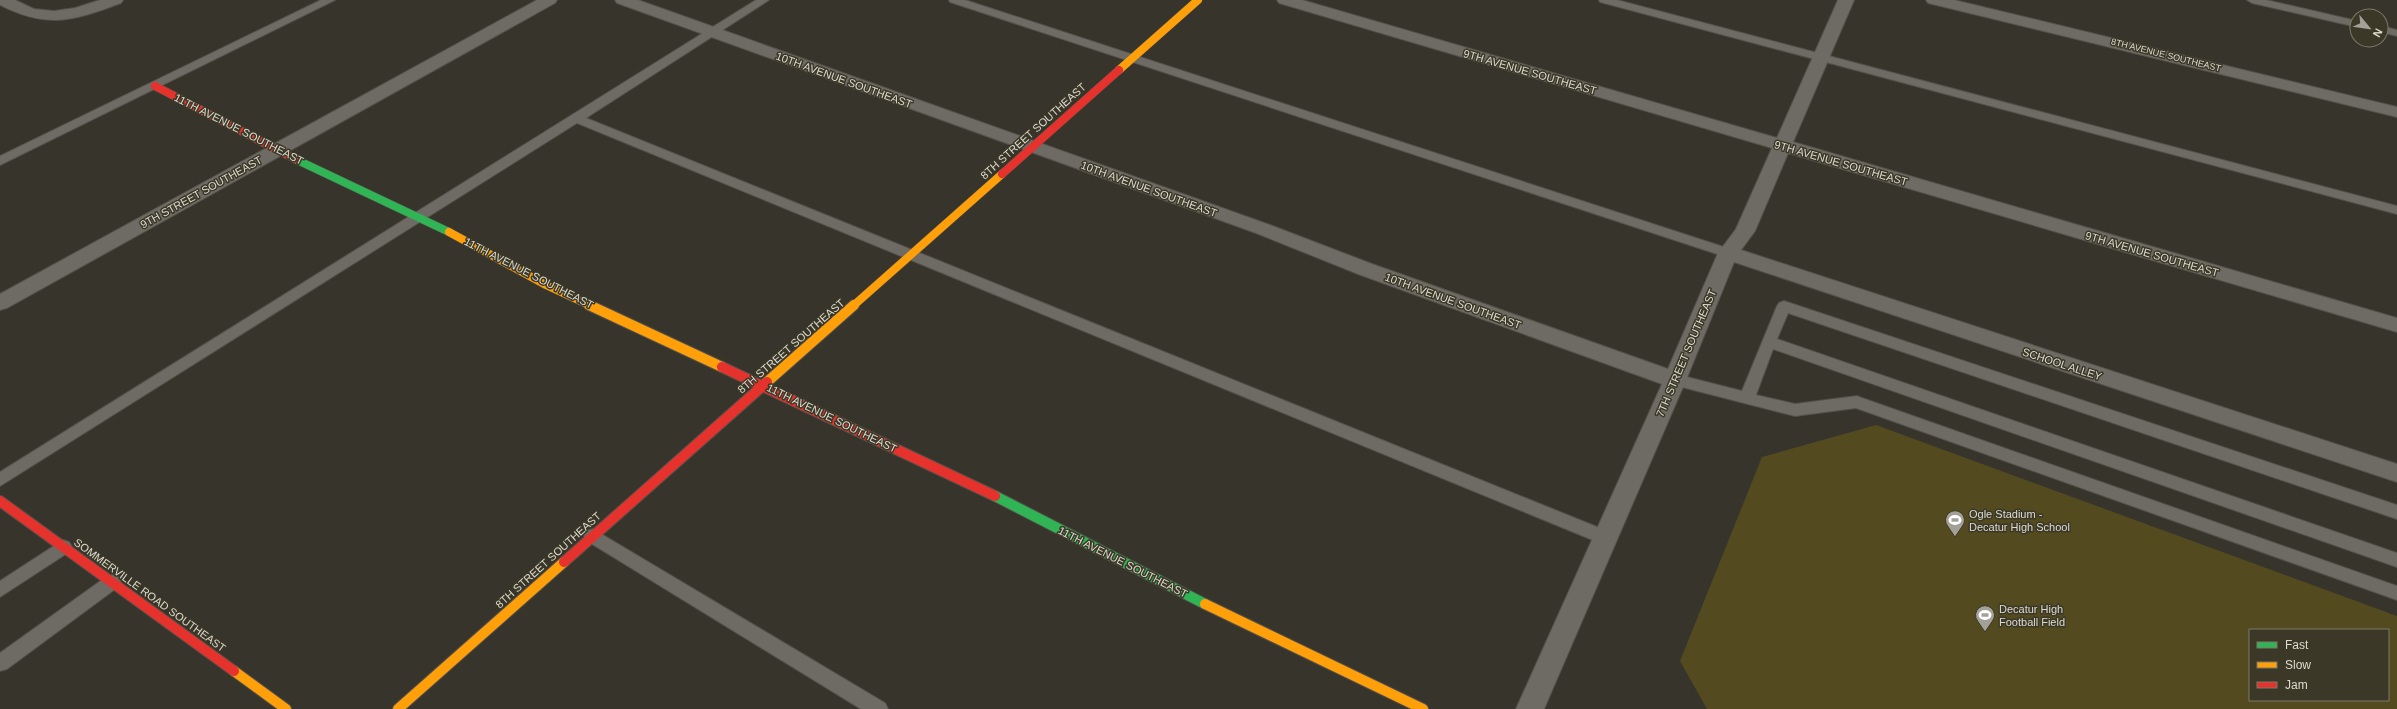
<svg xmlns="http://www.w3.org/2000/svg" width="2397" height="709" viewBox="0 0 2397 709" font-family="Arial,sans-serif">
<rect width="100%" height="100%" fill="#37342c"/>
<!-- green -->
<path fill="#534a20" fill-rule="evenodd" d="M1876 425 2397 616V709H1707L1680 661 1762 457ZM2250 630H2388V700H2250Z"/>
<g fill="none" stroke-linecap="round" stroke-linejoin="round">
<!-- lane casing -->
<g stroke="#53514a" stroke-width="2">
<g id="lane">
<polygon points="321,0 335,0 0,165 0,156"/>
<polygon points="756,0 769,0 586,118 1612,533 1615,538 1612,543 1606,545 1600,543 577,123 0,486 0,472"/>
<polygon points="949,0 965,0 1733,250 1735,253 1728,258 1723,256 950,2"/>
<polygon points="1599,0 1617,0 2397,206 2397,214 1600,2"/>
<polygon points="2247,0 2266,0 2357,21 2357,27 2252,3"/>
<polygon points="2381,26 2397,30 2397,36 2381,32"/>
<polygon points="1784,301 2397,505 2397,519 1788,313 1777,339 2397,553 2397,567 1773,349 1756,395 1795,404 1857,396 1862,398 2397,586 2397,600 1856,408 1795,416 1670,384 1667,380 1670,376 1675,374 1742,391 1777,306 1779,303"/>
<polygon points="593,529 885,703 888,709 861,709 587,541 584,536 587,531"/>
<polygon points="63,540 69,542 72,547 69,552 0,597 0,581"/>
<polygon points="112,575 118,577 121,582 118,587 7,669 0,671 0,653 106,577"/>
</g>
</g>
<!-- street casing -->
<g stroke="#53514a" stroke-width="2">
<g id="street">
<path d="M0 0H15L34 9 54 11 75 8 100 0H123L121 3C73 21 47 29 0 5Z"/>
<polygon points="537,0 557,0 555,3 7,308 0,310 0,294"/>
<polygon points="615,0 638,0 1270,225 1372,264 1668,369 1718,253 1736,229 1772,148 1279,3 1277,0 1302,0 1777,138 1838,0 1854,0 1793,142 2397,318 2397,332 1788,153 1755,231 1741,250 2397,464 2397,482 1734,262 1686,380 1544,709 1516,709 1662,384 1358,274 1256,233 617,3"/>
<polygon points="1926,0 1954,0 2397,107 2397,117 1928,3"/>
</g>
</g>
<!-- fast-far1 casing -->
<g stroke="#53514a" stroke-width="9">
<polyline id="fast-far1" points="295,159 449,232"/>
</g>
<!-- fast casing -->
<g stroke="#53514a" stroke-width="12">
<polyline id="fast" points="995,496 1205,604"/>
</g>
<!-- slow-far1 casing -->
<g stroke="#53514a" stroke-width="9">
<g id="slow-far1">
<polyline points="1119,70 1198,0"/>
<polyline points="449,232 546,285 591,306"/>
<polyline points="853,306 1002,174"/>
</g>
</g>
<!-- slow casing -->
<g stroke="#53514a" stroke-width="12">
<g id="slow">
<polyline points="589,305 722,367"/>
<polyline points="767,382 854,305"/>
<polyline points="1205,604 1423,709"/>
<polyline points="234,671 286,709"/>
<polyline points="398,709 564,562"/>
</g>
</g>
<!-- jam-far1 casing -->
<g stroke="#53514a" stroke-width="9">
<g id="jam-far1">
<polyline points="155,86 295,159"/>
<polyline points="1002,174 1119,70"/>
</g>
</g>
<!-- jam casing -->
<g stroke="#53514a" stroke-width="12">
<g id="jam">
<polyline points="722,367 995,496"/>
<polyline points="0,501 234,671"/>
<polyline points="564,562 767,382"/>
</g>
</g>
<!-- lane -->
<use href="#lane" fill="#6d6b63" fill-rule="evenodd"/>
<!-- street -->
<use href="#street" fill="#6d6b63" fill-rule="evenodd"/>
<!-- fast-far1 -->
<use href="#fast-far1" stroke="#30b455" stroke-width="8"/>
<!-- fast -->
<use href="#fast" stroke="#30b455" stroke-width="10"/>
<!-- slow-far1 -->
<use href="#slow-far1" stroke="#ff9f0a" stroke-width="8"/>
<!-- slow -->
<use href="#slow" stroke="#ff9f0a" stroke-width="10"/>
<!-- jam-far1 -->
<use href="#jam-far1" stroke="#e5322d" stroke-width="8"/>
<!-- jam -->
<use href="#jam" stroke="#e5322d" stroke-width="10"/>
</g>
<!-- icons -->
<defs>
<g id="stadium-pin" transform="scale(1)"><path d="M0 17L-7.5 6A9.5 9.5 0 1 1 7.5 6Z" fill="#a3a197" stroke="#3b3827"/><path d="M0-5a6.5 5 0 1 0 0 10a6.5 5 0 1 0 0-10ZM-3.5-1.8h7v3.6h-7Z" fill="#fff"/></g>
</defs>
<g fill-rule="evenodd">
<use href="#stadium-pin" x="1955" y="520"/>
<use href="#stadium-pin" x="1985" y="615"/>
</g>
<g text-anchor="middle" stroke-width="3" stroke-linejoin="round" paint-order="stroke">
<!-- far-street labels -->
<g font-size="9" fill="#dddbd1" stroke="#3b3827">
<text transform="translate(2166 55) rotate(14)" y="3">8TH AVENUE SOUTHEAST</text>
</g>
<!-- street labels -->
<g font-size="11" fill="#dddbd1" stroke="#3b3827">
<text transform="translate(1530 72) rotate(16)" y="4">9TH AVENUE SOUTHEAST</text>
<text transform="translate(844 80) rotate(20)" y="4">10TH AVENUE SOUTHEAST</text>
<text transform="translate(239 129) rotate(27)" y="4">11TH AVENUE SOUTHEAST</text>
<text transform="translate(1033 131) rotate(-42)" y="4">8TH STREET SOUTHEAST</text>
<text transform="translate(1841 163) rotate(16)" y="4">9TH AVENUE SOUTHEAST</text>
<text transform="translate(1149 189) rotate(20)" y="4">10TH AVENUE SOUTHEAST</text>
<text transform="translate(201 192) rotate(-29)" y="4">9TH STREET SOUTHEAST</text>
<text transform="translate(2152 254) rotate(16)" y="4">9TH AVENUE SOUTHEAST</text>
<text transform="translate(529 273) rotate(27)" y="4">11TH AVENUE SOUTHEAST</text>
<text transform="translate(1453 301) rotate(20)" y="4">10TH AVENUE SOUTHEAST</text>
<text transform="translate(791 346) rotate(-41)" y="4">8TH STREET SOUTHEAST</text>
<text transform="translate(1686 353) rotate(-67)" y="4">7TH STREET SOUTHEAST</text>
<text transform="translate(2062 364) rotate(18)" y="4">SCHOOL ALLEY</text>
<text transform="translate(832 418) rotate(26)" y="4">11TH AVENUE SOUTHEAST</text>
<text transform="translate(548 560) rotate(-42)" y="4">8TH STREET SOUTHEAST</text>
<text transform="translate(1123 562) rotate(27)" y="4">11TH AVENUE SOUTHEAST</text>
<text transform="translate(150 595) rotate(36)" y="4">SOMMERVILLE ROAD SOUTHEAST</text>
</g>
<!-- poi labels -->
<g font-size="11" fill="#dddbd1" stroke="#3b3827" text-anchor="start">
<text x="1969" y="518">Ogle Stadium -<tspan x="1969" dy="13">Decatur High School</tspan></text>
<text x="1999" y="613">Decatur High<tspan x="1999" dy="13">Football Field</tspan></text>
</g>
</g>
<!-- legend -->
<rect x="2249" y="629" width="140" height="72" fill="#3b3827" stroke="#7c796b"/>
<rect x="2257" y="642" width="20" height="6" fill="#30b455" stroke="#7c796b"/>
<text x="2285" y="649" font-size="12" fill="#dddbd1">Fast</text>
<rect x="2257" y="662" width="20" height="6" fill="#ff9f0a" stroke="#7c796b"/>
<text x="2285" y="669" font-size="12" fill="#dddbd1">Slow</text>
<rect x="2257" y="682" width="20" height="6" fill="#e5322d" stroke="#7c796b"/>
<text x="2285" y="689" font-size="12" fill="#dddbd1">Jam</text>
<!-- north arrow -->
<g transform="translate(2369 28) rotate(119)"><circle r="19" fill="#3b3827" stroke="#7c796b"/>
<path d="M0-3L7 15L0 10L-7 15Z" fill="#a3a197"/>
<text y="-6" font-size="11" font-weight="bold" text-anchor="middle" fill="#dddbd1">N</text>
</g>
</svg>
